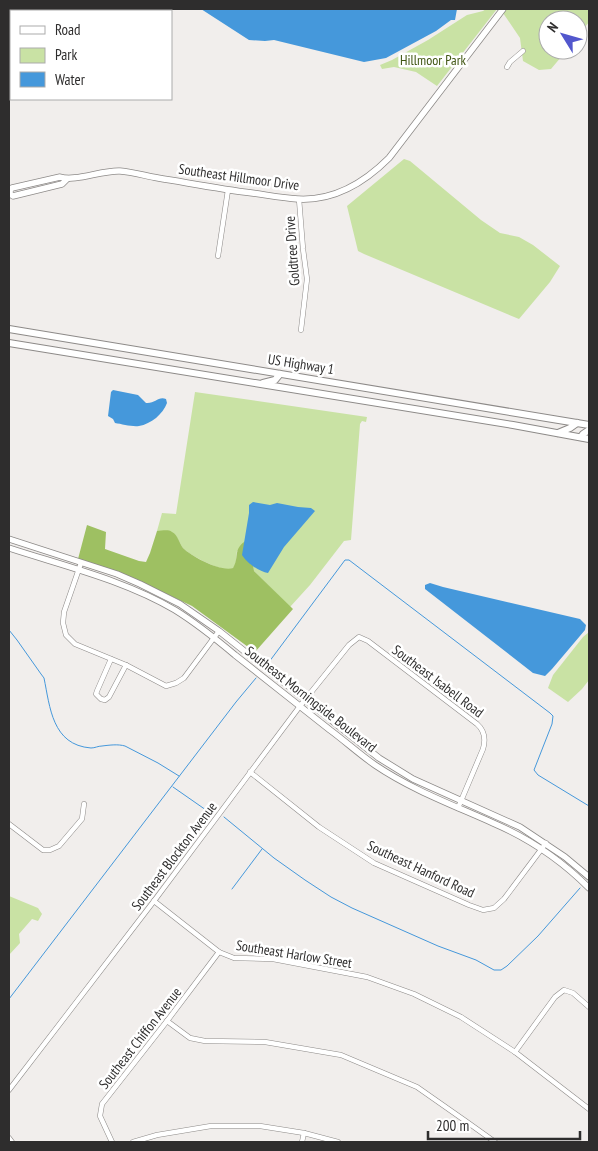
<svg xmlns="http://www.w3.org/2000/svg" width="598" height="1151" viewBox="0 0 598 1151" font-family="'PT Sans Narrow',sans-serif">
<rect width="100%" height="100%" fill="#f1eeec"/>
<!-- green -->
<g fill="#c9e2a4">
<polygon points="486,9 497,9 437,86 416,72 394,67 382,69 380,65 392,60 428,40 467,15 483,11"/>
<polygon points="506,9 589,9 589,22 578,36 578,20 548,20 548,50 567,50 551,69 539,70 523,61 520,38 503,13"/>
<polygon points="404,159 410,161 481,220 500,233 519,237 533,245 560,266 550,282 519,319 364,254 358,251 347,206"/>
<path d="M195 392 367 417 366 422 362 421 360 424 351 540 344 541 310 585 290 607 254 571 251 551H237C236 556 237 563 234 567 227 576 190 555 184 549 180 545 179 539 175 535 170 530 163 531 157 531L162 513 176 514Z"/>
<polygon points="589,632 589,680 582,689 568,702 548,688 553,675 583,637"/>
<polygon points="9,896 38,908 42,914 38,921 32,919 19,934 20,943 9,955"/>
</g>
<!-- forest -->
<path fill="#9ec062" d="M87 525 106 532 105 549 139 561 146 562 150 553 157 531C162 531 168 529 172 532 178 535 179 543 183 548 192 557 221 572 233 568 240 557 232 549 247 540L251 551 254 571 293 609 255 652 192 606 141 582 78 559Z"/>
<!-- water -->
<g fill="#4598db">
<polygon points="201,9 457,9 455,20 451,20 436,31 386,58 364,62 274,40 265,41 249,40"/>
<path d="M113 390 138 395 146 403C155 404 158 396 166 399L167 403C163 414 151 424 139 426 132 427 122 424 115 423L113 419 108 416 111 392Z"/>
<path d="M253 502 270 505 277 503 298 507 311 508 315 511 284 547 268 573C259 572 246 562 242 555L249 513V505Z"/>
<polygon points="430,583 443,587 580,619 586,625 585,630 552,669 545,676 533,673 425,589 425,585"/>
</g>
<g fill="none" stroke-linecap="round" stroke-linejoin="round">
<!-- stream -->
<g stroke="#4598db" stroke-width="1">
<path d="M9 630 17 640 41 674 44 678C50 707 52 745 91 748 95 748 98 746 102 746 110 745 118 744 125 746L158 763 179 776"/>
<polyline points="269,662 345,560 349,560 550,713 553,716 552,724 534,770 538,775 589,806"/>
<polyline points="173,787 206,810"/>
<polyline points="224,817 274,858 305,880 331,897 352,908 438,946 476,960 494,970 501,970 507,966 538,936 580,888"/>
<polyline points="232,889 262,849"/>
<polyline points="9,999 236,702 256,678"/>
</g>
<!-- street casing -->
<g stroke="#8d8a88" stroke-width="5.5">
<g id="street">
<polyline points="507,67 510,62 523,51"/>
<polyline points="299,199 303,249 307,279 301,330"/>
<polyline points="218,256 228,190"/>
<polyline points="81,563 64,612 63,623 66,635 75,644 126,665 166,686 176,683 184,678 219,631"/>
<polyline points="111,659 97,691 96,694 101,699 105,700 109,697 126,665"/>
<polyline points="250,772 319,827 374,863 469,905 483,910 494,908 504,899 546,843"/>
<polyline points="9,824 43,850 50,850 59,846 82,819 84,804"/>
<polyline points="154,901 219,952 234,958 273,959 367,977 414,994 461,1017 515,1052 589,1109"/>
<polyline points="167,1021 190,1038 205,1041 265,1042 341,1055 417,1087 467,1122 495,1142"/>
<polyline points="515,1052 555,997 564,990 573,993 589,1007"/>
<path d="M9 1090 154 901 300 706 349 645 359 637 368 641 477 724C485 731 486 739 483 749L458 808"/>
<polyline points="9,1138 12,1142"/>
<polyline points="112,1142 100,1116 102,1104 167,1021 219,952"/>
<polyline points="133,1142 157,1135 211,1126 260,1126 304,1133 338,1142"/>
<polyline points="302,1142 304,1133"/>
</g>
</g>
<!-- secondary casing -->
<g stroke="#8d8a88" stroke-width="7">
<g id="secondary">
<path d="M9 192 12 188 60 177C75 182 102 170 120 171 133 172 146 176 158 178 189 183 220 189 252 193 267 195 282 198 298 199 334 201 364 183 389 158L503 9"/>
<polyline points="9,193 13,196 62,184 67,179"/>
<polyline points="9,539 117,574 140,584 180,604 219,631 379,758 413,779 520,827 565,857 589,877"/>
<path d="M9 548C64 566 124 580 175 610 196 623 216 639 235 655 267 680 298 705 330 730 345 741 359 754 375 765 412 790 453 805 493 823 528 838 562 861 589 888"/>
</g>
</g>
<!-- primary casing -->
<g stroke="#8d8a88" stroke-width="8">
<g id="primary">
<polyline points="9,329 589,425"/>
<polyline points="9,343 513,425 589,439"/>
<polyline points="263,383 275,380 280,374"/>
<polyline points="558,433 570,428 577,423"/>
<polyline points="581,437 583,434 589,430"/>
</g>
</g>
<!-- street -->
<use href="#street" stroke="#fff" stroke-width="4.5"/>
<!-- secondary -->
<use href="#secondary" stroke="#fff" stroke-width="5.5"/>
<!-- primary -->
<use href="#primary" stroke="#fff" stroke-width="6"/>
</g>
<g text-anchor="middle" stroke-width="5" stroke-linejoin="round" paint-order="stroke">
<!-- park labels -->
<g font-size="14" fill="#415613" stroke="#fff">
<text x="433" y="65">Hillmoor Park</text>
</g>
<!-- street labels -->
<g font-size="14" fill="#2e2d2d" stroke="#fff">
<text transform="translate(239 177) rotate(8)" y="5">Southeast Hillmoor Drive</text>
<text transform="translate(292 251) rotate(-94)" y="5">Goldtree Drive</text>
<text transform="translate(301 364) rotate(9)" y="5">US Highway 1</text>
<text transform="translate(438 681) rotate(37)" y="5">Southeast Isabell Road</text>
<text transform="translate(311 699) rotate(38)" y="5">Southeast Morningside Boulevard</text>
<text transform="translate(174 856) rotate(-53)" y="5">Southeast Blockton Avenue</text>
<text transform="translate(421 869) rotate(25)" y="5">Southeast Hanford Road</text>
<text transform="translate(294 954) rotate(9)" y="5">Southeast Harlow Street</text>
<text transform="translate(140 1038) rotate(-52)" y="5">Southeast Chiffon Avenue</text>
</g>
</g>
<!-- border -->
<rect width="598" height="1151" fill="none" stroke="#2e2d2d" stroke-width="20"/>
<!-- legend -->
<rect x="10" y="10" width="162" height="90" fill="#ffffff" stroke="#ababab"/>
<rect x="20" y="26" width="25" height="8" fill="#ffffff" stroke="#ababab"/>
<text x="55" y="35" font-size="15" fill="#2e2d2d">Road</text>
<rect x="20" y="48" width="25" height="15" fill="#c9e2a4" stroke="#ababab"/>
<text x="55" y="60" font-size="15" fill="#2e2d2d">Park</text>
<rect x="20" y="72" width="25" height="15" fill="#4598db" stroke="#ababab"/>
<text x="55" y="85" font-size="15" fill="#2e2d2d">Water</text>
<!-- north arrow -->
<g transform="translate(563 35) rotate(307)"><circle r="24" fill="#ffffff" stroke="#ababab"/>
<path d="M0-4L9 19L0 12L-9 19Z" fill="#5257cd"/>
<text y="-8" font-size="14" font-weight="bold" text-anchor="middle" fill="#2e2d2d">N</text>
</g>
<!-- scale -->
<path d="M428 1131v8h152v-8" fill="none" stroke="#2e2d2d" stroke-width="2.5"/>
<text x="436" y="1131" font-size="15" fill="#2e2d2d" stroke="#ffffff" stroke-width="4" paint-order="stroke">200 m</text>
</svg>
